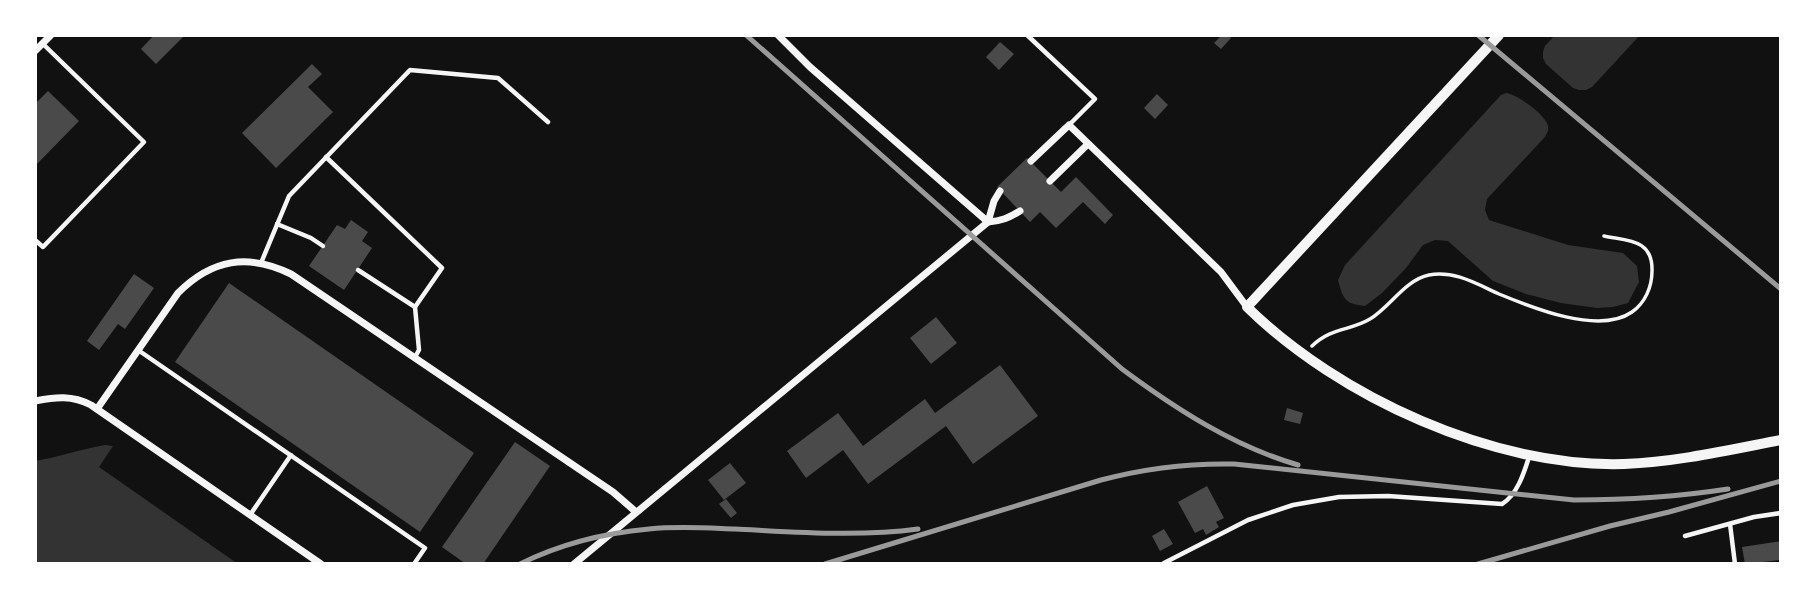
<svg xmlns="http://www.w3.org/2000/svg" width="1816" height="599" viewBox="0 0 1816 599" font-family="Ubuntu,sans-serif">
<rect width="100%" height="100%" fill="#111"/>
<!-- water -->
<g fill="#333">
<polygon points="1555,35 1640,35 1592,87 1586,90 1579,90 1573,88 1546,64 1543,58 1543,52 1545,46"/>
<path d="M1506 93C1517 94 1546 115 1548 126 1549 131 1547 132 1545 137L1487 199 1485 210 1489 220 1568 245 1623 253 1637 266 1639 282 1628 303 1613 307 1597 308 1561 303 1526 294 1493 281 1448 241 1435 240 1423 245 1406 268 1382 293 1365 306C1345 304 1343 299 1338 280L1345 265 1501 95Z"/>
<path d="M105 445 113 446 99 467 238 564H35V461C59 457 81 449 105 445Z"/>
</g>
<!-- building -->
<g fill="#4a4a4a">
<polygon points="154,35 185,35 156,64 141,49"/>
<polygon points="1222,35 1227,35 1231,38 1221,49 1214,43"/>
<polygon points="1000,42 1014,54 999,70 986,57"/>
<polygon points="312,64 322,74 308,87 333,112 276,168 242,133"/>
<polygon points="48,91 79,121 35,166 35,104"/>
<polygon points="1157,94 1168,105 1155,119 1144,108"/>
<polygon points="1027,158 1061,192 1076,177 1113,215 1105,224 1083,202 1056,228 1040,212 1030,222 997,187"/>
<polygon points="351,220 368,232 362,241 372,248 344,290 309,266 337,225 345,229"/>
<polygon points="134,274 154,288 125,329 118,324 99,350 87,341"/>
<polygon points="229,283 474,453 420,532 175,362"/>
<polygon points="936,317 957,343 931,364 910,338"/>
<polygon points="1000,365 1038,416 973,464 946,426 868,484 843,450 806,478 787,451 838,413 863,446 925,399 935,413"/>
<polygon points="1287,408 1303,413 1300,424 1284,420"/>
<polygon points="515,442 550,466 483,564 466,564 442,547"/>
<polygon points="730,463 746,483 724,500 708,480"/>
<polygon points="1207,486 1224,518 1216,522 1219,527 1206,535 1203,529 1195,533 1178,502"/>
<polygon points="726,499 737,513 731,518 719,504"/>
<polygon points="1164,529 1173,544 1160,551 1152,536"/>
<polygon points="1781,541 1781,560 1745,564 1742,547"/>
</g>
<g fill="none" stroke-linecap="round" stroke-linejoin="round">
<!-- path -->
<path stroke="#f5f5f5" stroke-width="3.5" d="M1312 346C1332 327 1350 331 1370 319 1390 307 1405 280 1429 275 1454 270 1477 284 1499 294 1533 308 1599 335 1632 312 1645 303 1652 287 1652 271 1653 239 1628 241 1604 236"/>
<!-- service -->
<g stroke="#f5f5f5" stroke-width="4.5">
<polyline points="1027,35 1095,99 1069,125"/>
<polyline points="326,157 442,268 415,307"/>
<polyline points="277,224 311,238 323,246"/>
<polyline points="35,240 43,247 144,142 43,44"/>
<polyline points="261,263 289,196 410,70 498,78 548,122"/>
<polyline points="358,270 415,307 419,350 415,357"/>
<polyline points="138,350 425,548 414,564"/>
<polyline points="250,515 291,455"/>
<polyline points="1730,524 1735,564"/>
<polyline points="1685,536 1754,517 1781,513"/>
<path d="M1164 563 1248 520 1293 505 1339 497 1388 496 1502 504C1517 495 1524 473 1529 457"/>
</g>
<!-- minor -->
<g stroke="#f5f5f5" stroke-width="7">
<polyline points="778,35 810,67 988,222"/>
<polyline points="35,51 51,35"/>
<polyline points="1031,161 1069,125 1221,272 1247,307"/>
<polyline points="1050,181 1088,144"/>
<polyline points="988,222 994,201 1000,191"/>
<path d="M35 401C56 397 72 395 91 405L321 564"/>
<path d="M97 409 178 293C212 259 248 253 291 274L613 492 636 512"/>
<path d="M574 564 988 222C1001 221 1009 218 1020 211"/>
</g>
<!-- tertiary -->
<path stroke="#f5f5f5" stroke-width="10" d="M1499 35 1247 307C1339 397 1494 468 1624 464 1677 462 1729 450 1781 440"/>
<!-- rail -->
<g stroke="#9a9a9a" stroke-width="5">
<path d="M746 35 1122 369C1176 409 1233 446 1298 465"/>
<polyline points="1478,35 1781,289"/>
<path d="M520 564C560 544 605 533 649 529 678 526 707 528 735 529 796 532 858 537 918 529"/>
<path d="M825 564 1101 480C1146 468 1187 463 1234 464L1574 500C1626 500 1676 497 1728 489"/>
<polyline points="1478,564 1610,526 1669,512 1781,481"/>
</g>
</g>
<!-- border -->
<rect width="1816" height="599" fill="none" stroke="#ffffff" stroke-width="74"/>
</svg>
